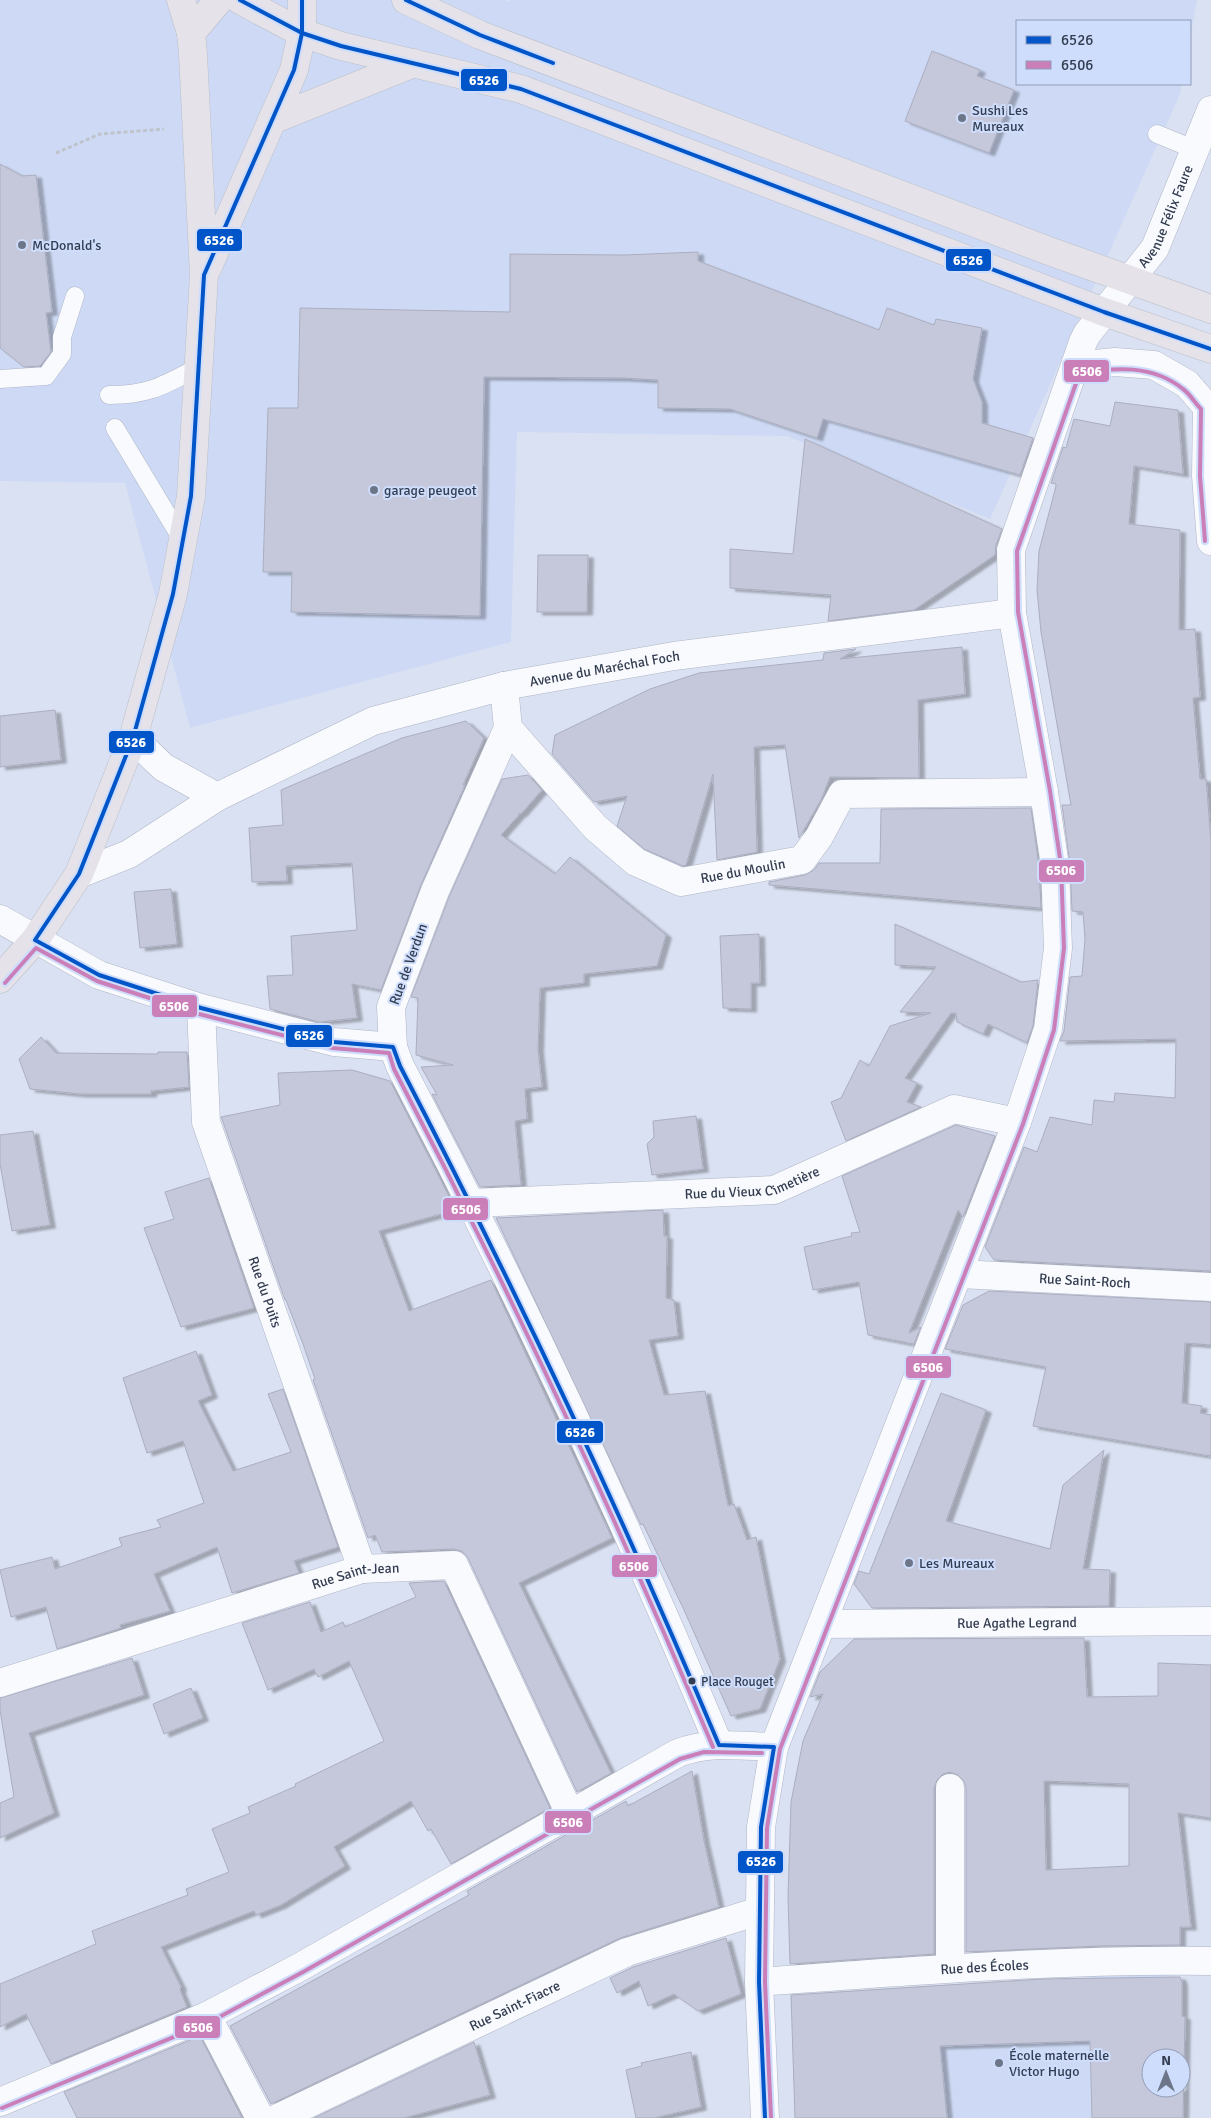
<svg xmlns="http://www.w3.org/2000/svg" width="1211" height="2118" viewBox="0 0 1211 2118" font-family="Signika,sans-serif">
<defs>
<filter id="shadow"><feDropShadow dx="5.5" dy="3" stdDeviation="1" flood-color="#0004"/></filter>
</defs>
<rect width="100%" height="100%" fill="#dae1f2"/>
<!-- built -->
<g fill="#cedaf5" fill-rule="evenodd">
<polygon points="0,0 505,0 510,2 510,0 1197,0 1190,40 1190,21 1017,21 1017,84 1182,84 1180,94 990,519 787,436 517,432 511,642 190,728 125,483 0,481"/>
<path d="M1169 1972 1182 1982V2016L1185 2017 1183 2118H881L895 2047 1090 1982 1091 1973ZM1151 2058H1181V2088H1151Z"/>
</g>
<!-- building -->
<g fill="#c5c8da" stroke="#abaebf" fill-rule="evenodd" filter="url(#shadow)">
<polygon points="932,51 980,70 977,76 1014,90 989,153 905,121"/>
<polygon points="0,164 22,176 36,175 52,312 46,313 51,352 40,366 24,367 0,348"/>
<polygon points="698,252 698,261 879,330 887,308 934,325 936,319 982,328 973,379 982,402 982,423 1033,438 1020,475 823,419 817,438 730,409 658,408 658,380 623,378 484,377 480,616 291,612 292,572 263,572 268,408 298,408 300,308 510,312 510,254 624,255"/>
<polygon points="1115,402 1178,410 1183,474 1134,466 1129,524 1180,530 1179,630 1195,629 1200,697 1193,698 1200,779 1206,779 1211,841 1211,1271 994,1260 985,1247 1024,1147 1037,1152 1050,1117 1092,1125 1094,1100 1114,1102 1115,1093 1175,1098 1176,1039 1060,1041 1064,1031 1070,977 1082,976 1085,939 1083,912 1072,911 1070,864 1062,805 1071,805 1041,632 1037,590 1039,551 1056,486 1056,484 1051,483 1063,447 1066,448 1074,419 1110,426"/>
<polygon points="805,439 1002,529 996,545 995,555 914,610 828,621 831,595 730,588 730,549 793,554"/>
<polygon points="538,555 588,555 587,612 537,612"/>
<polygon points="962,647 965,694 918,700 919,778 830,777 821,800 799,838 785,745 754,747 757,852 717,860 713,774 686,865 683,866 644,849 617,826 627,796 594,802 552,754 555,735 650,689 699,673 823,660 824,653 856,649 840,659"/>
<polygon points="55,710 61,760 0,767 0,716"/>
<polygon points="466,721 484,738 463,785 465,785 421,885 381,990 352,984 357,1018 319,1022 270,1009 267,976 293,975 291,936 357,930 352,863 286,866 287,881 252,882 249,828 283,825 281,790 402,738"/>
<polygon points="528,775 542,790 521,814 518,814 519,815 501,835 555,874 570,857 666,935 657,966 584,974 584,983 540,988 538,1049 542,1087 525,1089 527,1119 515,1121 521,1185 480,1187 432,1094 437,1095 421,1067 453,1065 416,1055 418,998 411,997 449,897 502,779"/>
<polygon points="1031,808 1039,867 1041,908 769,885 769,882 805,875 814,870 819,863 880,863 881,809"/>
<polygon points="171,889 177,944 140,948 134,892"/>
<polygon points="895,924 1021,982 1038,980 1033,1026 1027,1042 1025,1042 988,1024 983,1034 957,1022 956,1013 951,1013 905,1078 917,1083 907,1102 921,1107 846,1141 831,1102 841,1098 860,1060 869,1066 890,1026 931,1013 900,1012 936,967 895,965"/>
<polygon points="759,934 760,983 751,983 751,1009 723,1008 720,936"/>
<polygon points="41,1037 56,1053 158,1054 158,1052 187,1052 189,1087 151,1091 151,1094 81,1094 30,1089 19,1059"/>
<polygon points="352,1070 390,1081 456,1210 379,1231 409,1311 491,1280 612,1538 519,1583 611,1773 577,1792 468,1558 462,1551 453,1549 382,1552 375,1535 368,1538 313,1380 315,1379 303,1344 286,1300 285,1300 222,1119 221,1117 280,1105 278,1073"/>
<polygon points="696,1116 703,1169 652,1175 647,1144 654,1137 653,1121"/>
<polygon points="956,1125 995,1136 963,1217 958,1210 909,1333 921,1327 914,1344 868,1335 859,1282 813,1290 804,1247 852,1236 851,1233 860,1232 842,1176"/>
<polygon points="33,1131 50,1225 12,1231 0,1164 0,1135"/>
<polygon points="209,1178 254,1308 181,1327 144,1228 174,1219 165,1192"/>
<polygon points="663,1210 664,1236 667,1236 666,1298 674,1300 678,1336 649,1340 664,1395 705,1391 728,1506 734,1504 747,1540 756,1537 780,1659 760,1709 731,1716 684,1610 643,1524 641,1525 496,1218"/>
<polygon points="989,1291 1211,1302 1211,1345 1185,1343 1182,1403 1202,1406 1200,1413 1211,1415 1211,1456 1033,1426 1046,1367 945,1349 963,1305"/>
<polygon points="196,1351 212,1395 198,1401 233,1471 291,1452 268,1394 283,1389 338,1547 294,1561 299,1573 232,1593 217,1547 154,1574 170,1611 120,1625 121,1628 57,1649 46,1607 11,1617 0,1570 52,1557 55,1569 122,1546 119,1538 161,1527 157,1520 204,1503 183,1441 147,1453 123,1378"/>
<polygon points="941,1393 986,1410 946,1521 1050,1549 1063,1485 1104,1450 1083,1569 1110,1570 1109,1606 872,1608 854,1584 859,1571 869,1574"/>
<polygon points="444,1581 550,1808 451,1864 431,1829 428,1831 411,1801 334,1847 345,1866 281,1905 256,1915 254,1911 161,1947 181,1987 180,1990 187,2007 51,2064 26,2014 0,2027 0,1984 96,1944 92,1931 188,1895 186,1889 229,1872 212,1829 250,1813 248,1807 296,1786 295,1784 384,1741 349,1661 318,1677 314,1669 268,1690 242,1623 310,1602 321,1632 343,1622 345,1627 416,1597 409,1583"/>
<path d="M1084 1638 1087 1697 1158 1696V1663L1211 1665V1818L1178 1813 1191 1927H1180V1945L1098 1946 966 1952V1788L964 1781 958 1775 950 1772 943 1774 937 1780 934 1788V1954L790 1964 788 1897 791 1802 803 1741 823 1694 810 1697 820 1672 854 1639ZM1044 1781 1129 1784V1866L1046 1870Z"/>
<polygon points="132,1658 144,1695 29,1733 54,1813 0,1838 0,1803 14,1797 0,1710 0,1698"/>
<polygon points="191,1688 203,1718 164,1734 153,1704"/>
<polygon points="692,1771 704,1841 719,1907 620,1938 271,2104 230,2026 467,1896 469,1895 467,1891 626,1801 628,1806"/>
<polygon points="726,1938 741,1994 698,2011 674,1994 648,2006 639,1981 617,1993 610,1978 633,1967"/>
<path d="M1180 1977 1182 1982V2016L1185 2017 1183 2118H1092L1090 2041 940 2046 947 2118H795L791 1995 1042 1979ZM1151 2058H1181V2088H1151Z"/>
<polygon points="200,2036 242,2118 77,2118 64,2092"/>
<polygon points="474,2042 490,2095 404,2118 314,2118"/>
<polygon points="691,2052 701,2107 654,2118 636,2118 626,2070 642,2066 641,2063"/>
</g>
<g fill="none" stroke-linecap="round" stroke-linejoin="round">
<!-- lane casing -->
<g stroke="#afb6c7" stroke-width="19">
<g id="lane">
<polyline points="1157,134 1196,150"/>
<polyline points="0,379 46,376 62,354 62,337 75,296"/>
<path d="M109 395C150 395 164 385 199 367"/>
<polyline points="115,428 183,541"/>
</g>
</g>
<!-- street casing -->
<g stroke="#afb6c7" stroke-width="29">
<g id="street">
<polyline points="1075,366 1115,362 1154,365 1187,384 1207,407 1206,476 1211,541"/>
<path id="s1" d="M504 686 508 728 595 827 636 862 681 882 802 860 819 837 842 794 1044 792"/>
<path d="M508 728 435 891 391 1007 393 1047 400 1066C516 1287 623 1514 719 1745"/>
<polyline points="133,738 163,767 217,797"/>
<path id="s2" d="M79 874 129 854 217 797 373 721 504 686 674 656 1012 613"/>
<polyline points="0,919 99,975 201,1008 334,1042 393,1047"/>
<path id="s3" d="M201 1008 206 1122 362 1569"/>
<path id="s4" d="M472 1203 774 1190 954 1109 1017 1122"/>
<path id="s5" d="M959 1274 1211 1287"/>
<path id="s6" d="M823 1624 1211 1621"/>
<path id="s7" d="M0 1683 362 1569 454 1565 570 1814"/>
<polyline points="950,1788 950,1968"/>
<path id="s8" d="M759 1982C910 1971 1060 1959 1211 1961"/>
<polyline points="207,2016 260,2118"/>
<path d="M0 2102 207 2016 300 1967 678 1753C709 1741 742 1746 774 1747"/>
<path id="s9" d="M278 2118 627 1952 759 1911"/>
<path id="s10" d="M765 2118 759 1982 761 1827 774 1747 1017 1122 1048 1029 1058 948 1055 866 1044 792 1012 613 1011 550 1083 342 1087 334 1155 248 1211 110"/>
</g>
</g>
<!-- primary casing -->
<g stroke="#babfca" stroke-width="29">
<g id="primary">
<polyline points="240,0 302,33 341,46 521,89 1104,312 1211,349"/>
<polyline points="406,0 480,35 1049,251 1211,309"/>
<polyline points="191,33 219,0"/>
<polyline points="272,120 414,63"/>
<polyline points="207,269 294,70 302,33 302,0"/>
<polyline points="0,979 35,940 79,874 133,738 173,594 191,496 204,275 193,54 191,33 181,0"/>
</g>
</g>
<!-- path -->
<polyline stroke="#bfc3cb" stroke-width="3" stroke-dasharray="4 2.5" stroke-linecap="butt" points="56,153 100,134 164,129"/>
<!-- lane -->
<use href="#lane" stroke="#f9fafd" stroke-width="18"/>
<!-- street -->
<use href="#street" stroke="#f9fafd" stroke-width="28"/>
<!-- primary -->
<use href="#primary" stroke="#e5e3e9" stroke-width="28"/>
<!-- bus-1 casing -->
<g stroke="#cfddfc" stroke-width="8">
<g id="bus-1">
<polyline points="240,0 302,33 341,46 521,89 1104,312 1211,349"/>
<path d="M302 0V33L294 70 204 275 191 496 173 594 133 738 79 874 35 940 99 975 201 1008 334 1042 393 1047 400 1066C515 1288 622 1514 719 1745L774 1747 761 1827 759 1982 765 2118"/>
<polyline points="406,0 480,35 553,63"/>
</g>
</g>
<!-- bus-2 casing -->
<g stroke="#cfddfc" stroke-width="8">
<g id="bus-2">
<path d="M5 983 36 948 97 981 199 1014 333 1048 389 1053 394 1069C510 1291 616 1517 713 1747"/>
<polyline points="2,2108 210,2022 303,1972 680,1759 704,1752 762,1753"/>
<path d="M771 2118 765 1982 767 1828 780 1749 1023 1124 1054 1030 1064 948 1061 865 1050 791 1018 612 1017 551 1080 372C1116 368 1152 364 1183 389 1190 394 1195 403 1201 409L1200 476 1205 541"/>
</g>
</g>
<!-- bus-1 -->
<use href="#bus-1" stroke="#0055c8" stroke-width="4"/>
<!-- bus-2 -->
<use href="#bus-2" stroke="#ca7fb9" stroke-width="4"/>
</g>
<!-- markers -->
<g fill="#6d7689" stroke="#cfddfc" stroke-width="2">
<circle cx="962" cy="118" r="5"/>
<circle cx="22" cy="245" r="5"/>
<circle cx="374" cy="490" r="5"/>
<circle cx="909" cy="1563" r="5"/>
<circle cx="999" cy="2063" r="5"/>
</g>
<circle fill="#333d51" stroke="#cfddfc" stroke-width="2" cx="692" cy="1681" r="4.5"/>
<g text-anchor="middle" stroke-width="4" stroke-linejoin="round" paint-order="stroke">
<!-- bus labels -->
<g font-size="13" fill="#333d51" stroke="#cfddfc" text-anchor="start">
<text x="701" y="1686">Place Rouget</text>
</g>
<!-- poi labels -->
<g font-size="14" fill="#333d51" stroke="#cfddfc" text-anchor="start">
<text x="972" y="115">Sushi Les<tspan x="972" dy="16">Mureaux</tspan></text>
<text x="32" y="250">McDonald's</text>
<text x="384" y="495">garage peugeot</text>
<text x="919" y="1568">Les Mureaux</text>
<text x="1009" y="2060">École maternelle<tspan x="1009" dy="16">Victor Hugo</tspan></text>
</g>
<!-- street labels -->
<g font-size="14" fill="#333d51" stroke="#cfddfc">
<text dy="5" stroke="none"><textPath href="#s10" startOffset="1996">Avenue Félix Faure</textPath></text>
<text dy="5" stroke="none"><textPath href="#s2" startOffset="570">Avenue du Maréchal Foch</textPath></text>
<text dy="5" stroke="none"><textPath href="#s1" startOffset="340">Rue du Moulin</textPath></text>
<text transform="translate(408 964) rotate(-70)" y="5">Rue de Verdun</text>
<text dy="5" stroke="none"><textPath href="#s4" startOffset="282">Rue du Vieux Cimetière</textPath></text>
<text dy="5" stroke="none"><textPath href="#s5" startOffset="126">Rue Saint-Roch</textPath></text>
<text dy="5" stroke="none"><textPath href="#s3" startOffset="294">Rue du Puits</textPath></text>
<text dy="5" stroke="none"><textPath href="#s7" startOffset="372">Rue Saint-Jean</textPath></text>
<text dy="5" stroke="none"><textPath href="#s6" startOffset="194">Rue Agathe Legrand</textPath></text>
<text dy="5" stroke="none"><textPath href="#s8" startOffset="226">Rue des Écoles</textPath></text>
<text dy="5" stroke="none"><textPath href="#s9" startOffset="262">Rue Saint-Fiacre</textPath></text>
</g>
</g>
<g stroke="#cfddfc" stroke-width="2">
<rect x="460" y="68" width="48" height="24" rx="5" fill="#0055c8"/>
<rect x="196" y="228" width="47" height="24" rx="5" fill="#0055c8"/>
<rect x="945" y="248" width="47" height="24" rx="5" fill="#0055c8"/>
<rect x="1063" y="359" width="47" height="24" rx="5" fill="#ca7fb9"/>
<rect x="108" y="730" width="47" height="24" rx="5" fill="#0055c8"/>
<rect x="1038" y="859" width="47" height="24" rx="5" fill="#ca7fb9"/>
<rect x="151" y="994" width="47" height="24" rx="5" fill="#ca7fb9"/>
<rect x="285" y="1024" width="48" height="24" rx="5" fill="#0055c8"/>
<rect x="442" y="1197" width="47" height="24" rx="5" fill="#ca7fb9"/>
<rect x="905" y="1355" width="47" height="24" rx="5" fill="#ca7fb9"/>
<rect x="556" y="1420" width="48" height="24" rx="5" fill="#0055c8"/>
<rect x="611" y="1554" width="47" height="24" rx="5" fill="#ca7fb9"/>
<rect x="544" y="1810" width="48" height="24" rx="5" fill="#ca7fb9"/>
<rect x="737" y="1850" width="47" height="24" rx="5" fill="#0055c8"/>
<rect x="174" y="2015" width="47" height="24" rx="5" fill="#ca7fb9"/>
</g>
<g font-size="14" text-anchor="middle" font-weight="bold" fill="#fff">
<text x="484" y="85">6526</text>
<text x="219" y="245">6526</text>
<text x="968" y="265">6526</text>
<text x="1087" y="376">6506</text>
<text x="131" y="747">6526</text>
<text x="1061" y="875">6506</text>
<text x="174" y="1011">6506</text>
<text x="309" y="1040">6526</text>
<text x="466" y="1214">6506</text>
<text x="928" y="1372">6506</text>
<text x="580" y="1437">6526</text>
<text x="634" y="1571">6506</text>
<text x="568" y="1827">6506</text>
<text x="761" y="1866">6526</text>
<text x="198" y="2032">6506</text>
</g>
<!-- legend -->
<rect x="1016" y="20" width="175" height="65" fill="#cfddfc" stroke="#919db8"/>
<rect x="1026" y="36" width="25" height="8" fill="#0055c8" stroke="#919db8"/>
<text x="1061" y="45" font-size="15" fill="#333d51">6526</text>
<rect x="1026" y="61" width="25" height="8" fill="#ca7fb9" stroke="#919db8"/>
<text x="1061" y="70" font-size="15" fill="#333d51">6506</text>
<!-- north arrow -->
<g transform="translate(1166 2073)"><circle r="24" fill="#cfddfc" stroke="#919db8"/>
<path d="M0-4L9 19L0 12L-9 19Z" fill="#6d7689"/>
<text y="-8" font-size="14" font-weight="bold" text-anchor="middle" fill="#333d51">N</text>
</g>
</svg>
